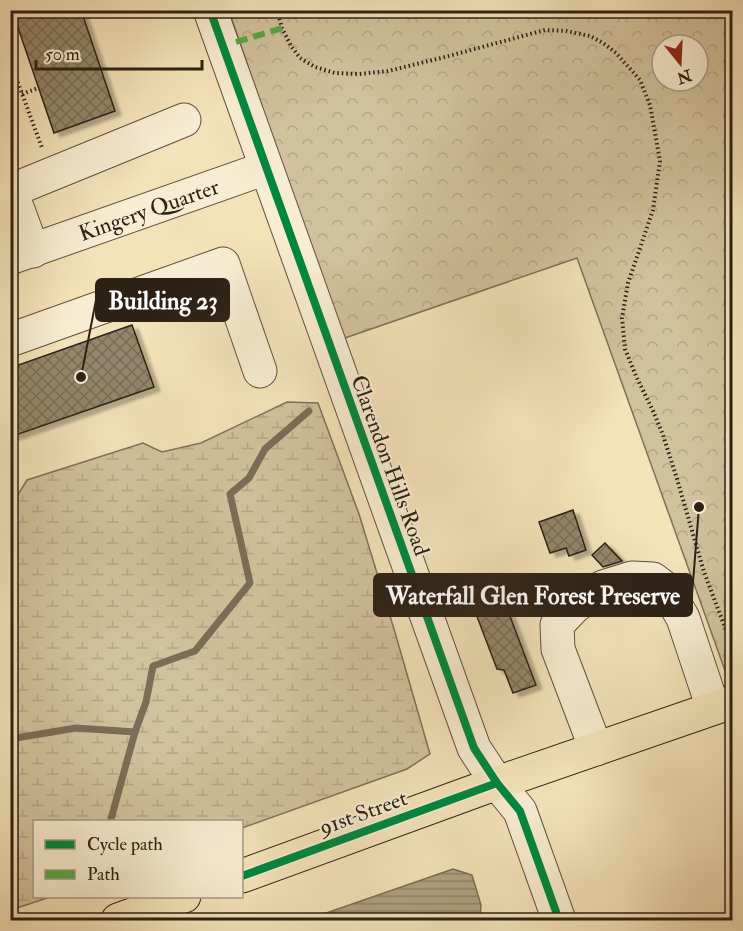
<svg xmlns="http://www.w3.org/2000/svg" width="743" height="931" viewBox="0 0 743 931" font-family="'IM FELL Double Pica',serif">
<defs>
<pattern id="forest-crowns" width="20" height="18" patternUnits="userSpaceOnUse" patternTransform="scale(1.5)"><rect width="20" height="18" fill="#d2c19d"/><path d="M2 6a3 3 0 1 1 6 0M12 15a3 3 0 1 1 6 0" fill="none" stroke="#b5a686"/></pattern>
<pattern id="wetland-marsh" width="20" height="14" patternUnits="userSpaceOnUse" patternTransform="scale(1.5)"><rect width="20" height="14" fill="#d2c19d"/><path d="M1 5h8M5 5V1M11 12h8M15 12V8" fill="none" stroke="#b5a686"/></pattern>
<pattern id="water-rules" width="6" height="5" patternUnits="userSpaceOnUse" patternTransform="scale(1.5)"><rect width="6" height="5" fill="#b0a082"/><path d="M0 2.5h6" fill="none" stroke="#908269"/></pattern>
<pattern id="building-cross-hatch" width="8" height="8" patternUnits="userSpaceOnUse" patternTransform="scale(1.5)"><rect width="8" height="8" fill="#94856b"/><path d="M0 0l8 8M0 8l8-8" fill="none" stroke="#796c57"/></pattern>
<filter id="shadow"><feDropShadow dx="6" dy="4" stdDeviation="1.5" flood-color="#0004"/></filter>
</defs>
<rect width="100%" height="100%" fill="#f4e2b9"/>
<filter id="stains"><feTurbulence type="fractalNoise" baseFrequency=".00333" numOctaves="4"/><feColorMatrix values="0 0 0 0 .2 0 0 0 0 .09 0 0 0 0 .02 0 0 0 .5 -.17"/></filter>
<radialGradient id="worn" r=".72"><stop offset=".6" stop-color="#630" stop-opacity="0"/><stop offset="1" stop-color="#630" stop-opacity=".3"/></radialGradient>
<!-- forest -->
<path fill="url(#forest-crowns)" stroke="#80715a" stroke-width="1.5" fill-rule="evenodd" d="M229 11H732V674L727 676 577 258 342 339ZM662 45H698V81H662Z"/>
<!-- wetland -->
<polygon fill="url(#wetland-marsh)" stroke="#80715a" stroke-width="1.5" points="287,402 318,403 359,514 394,629 430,754 407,769 242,828 242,822 34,822 34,896 50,897 11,910 11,506 27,480 143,443 162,452 201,443"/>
<!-- water -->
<polygon fill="url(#water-rules)" stroke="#7c6d57" stroke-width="1.5" points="453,869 472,875 481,905 480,920 306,920"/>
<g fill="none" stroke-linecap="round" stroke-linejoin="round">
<!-- stream -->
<g stroke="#7c6d57" stroke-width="7">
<polyline points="10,739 76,728 135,732 146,702 153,666 195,651 250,583 230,494 249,478 265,449 309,411"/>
<polyline points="111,822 111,819 135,732"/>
</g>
</g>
<!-- building -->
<g fill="url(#building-cross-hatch)" stroke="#2d2116" stroke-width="1.5" filter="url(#shadow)">
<polygon points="12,10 81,10 115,111 54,133"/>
<polygon points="132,325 154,387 10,437 10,368"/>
<polygon points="573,510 586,550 569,556 566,548 550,553 539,522"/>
<polygon points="605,543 622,561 603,567 592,555"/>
<polygon points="505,603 536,685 513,693 504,670 497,669 476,614"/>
</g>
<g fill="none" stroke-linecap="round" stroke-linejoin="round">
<!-- minor casing -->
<g stroke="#5f513f" stroke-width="35">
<g id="minor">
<polyline points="210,10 474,748 497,783 520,811 559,920"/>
<polyline points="10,188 33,251"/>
<polyline points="10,191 184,120"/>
<path id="s1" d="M10 258 266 168"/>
<polyline points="10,340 223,264 260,371"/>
<polyline points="596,749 558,649 557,625 575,606 603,587 632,578 653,579 666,589 683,618 713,708"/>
</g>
</g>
<!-- major casing -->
<g stroke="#2d2116" stroke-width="35">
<g id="major">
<polyline points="242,876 497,783 732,702"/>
<polyline points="118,920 184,896"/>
</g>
</g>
<!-- path -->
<g stroke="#2d2116" stroke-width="4" stroke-dasharray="1.5 3" stroke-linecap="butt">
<polyline points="277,10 282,28 291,46 300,58 315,67 335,73 359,74 388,71 445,57 545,30 566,31 590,36 603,43 616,53 640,80 650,105 660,161 653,210 628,283 622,318 625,349 636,376 654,413 663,435 677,479 704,572 732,646"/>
<polyline points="10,27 16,24"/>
<polyline points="10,61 42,148"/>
<polyline points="22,94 38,88"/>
</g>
<!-- minor -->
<use href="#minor" stroke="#f8ecd2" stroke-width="33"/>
<!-- major -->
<use href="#major" stroke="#f4e2b9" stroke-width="33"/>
<!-- quiet -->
<polyline stroke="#54aa42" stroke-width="6" stroke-dasharray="12 6" stroke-linecap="butt" points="236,42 282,28"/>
<!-- cycleway casing -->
<g stroke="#f8ecd2" stroke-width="11">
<g id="cycleway">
<polyline points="210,10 474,748 497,783 520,811 559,920"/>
<polyline points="242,876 497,783"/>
</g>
</g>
<!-- cycleway -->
<use href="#cycleway" stroke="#00873e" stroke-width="8"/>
</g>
<g text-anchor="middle" stroke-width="4.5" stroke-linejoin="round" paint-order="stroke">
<!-- street labels -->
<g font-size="22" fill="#2d2116" stroke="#f8ecd2">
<text dy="8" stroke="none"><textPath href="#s1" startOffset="147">Kingery Quarter</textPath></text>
<text transform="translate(391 465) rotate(70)" y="8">Clarendon Hills Road</text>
<text transform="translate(363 812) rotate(-20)" y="8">91st Street</text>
</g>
</g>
<!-- callouts -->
<path fill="none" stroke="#2d2116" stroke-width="2" d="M81 377L96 300M699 507L692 595"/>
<g fill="#2d2116" stroke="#f8ecd2" stroke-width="2">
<circle cx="81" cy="377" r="6"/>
<circle cx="699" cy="507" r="6"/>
</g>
<g fill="#2d2116" stroke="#2d2116" stroke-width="2">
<rect x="96" y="279" width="133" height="42" rx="6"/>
<rect x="374" y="574" width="318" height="42" rx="6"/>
</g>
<g font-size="24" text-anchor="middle" font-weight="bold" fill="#fff">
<text x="163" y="309">Building 23</text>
<text x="533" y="604">Waterfall Glen Forest Preserve</text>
</g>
<!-- margin -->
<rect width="743" height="931" fill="none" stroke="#f4e2b9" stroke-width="36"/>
<rect x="12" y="12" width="719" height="907" fill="none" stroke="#2d2116" stroke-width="3"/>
<rect x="18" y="18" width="707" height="895" fill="none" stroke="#2d2116" stroke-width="1.5"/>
<!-- legend -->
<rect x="33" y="820" width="210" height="78" fill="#f8ecd2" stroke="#a79b87" stroke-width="1.5"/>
<rect x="45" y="840" width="30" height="9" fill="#00873e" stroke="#a79b87" stroke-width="1.5"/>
<text x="87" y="850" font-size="18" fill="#2d2116">Cycle path</text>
<rect x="45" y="870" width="30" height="9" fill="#54aa42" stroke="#a79b87" stroke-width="1.5"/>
<text x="87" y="880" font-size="18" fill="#2d2116">Path</text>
<!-- north arrow -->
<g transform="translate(680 63) rotate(162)"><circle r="28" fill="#f8ecd2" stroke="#a79b87" stroke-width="1.5"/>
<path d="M0-4.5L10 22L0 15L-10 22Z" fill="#8f2418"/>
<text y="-9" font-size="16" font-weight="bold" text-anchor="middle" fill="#2d2116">N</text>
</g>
<!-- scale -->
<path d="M36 60v9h166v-9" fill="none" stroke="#2d2116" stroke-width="3"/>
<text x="45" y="60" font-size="18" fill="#2d2116" stroke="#f8ecd2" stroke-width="4.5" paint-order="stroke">50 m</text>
<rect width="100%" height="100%" filter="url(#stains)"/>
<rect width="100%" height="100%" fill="url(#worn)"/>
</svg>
